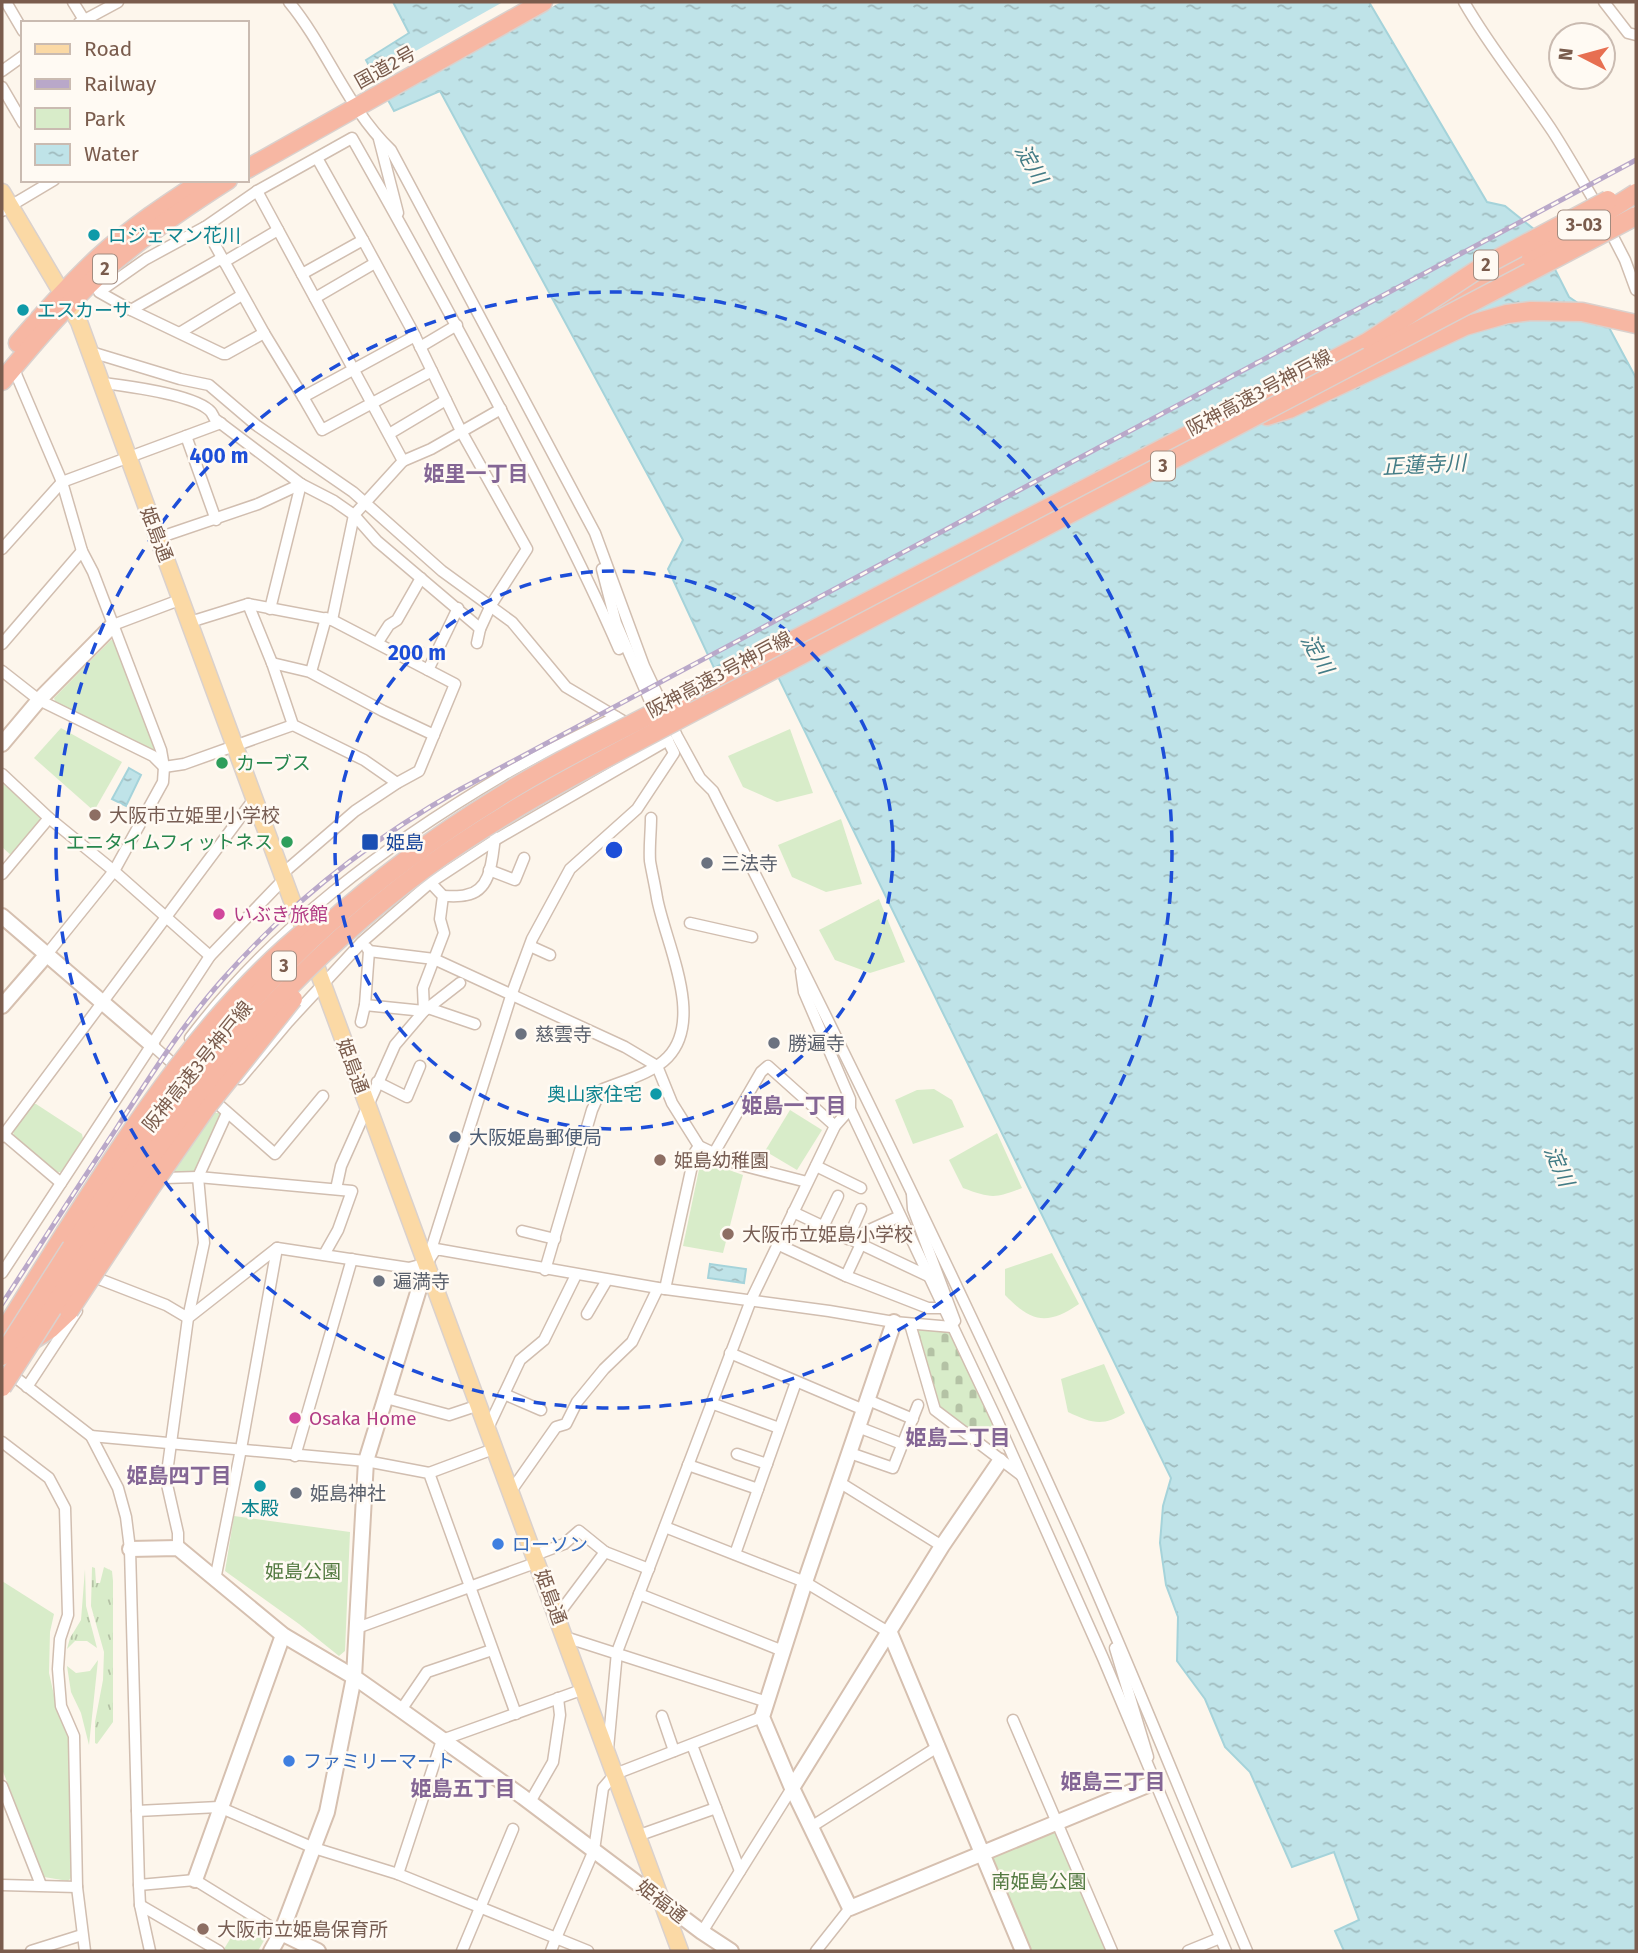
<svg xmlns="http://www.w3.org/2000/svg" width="1638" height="1953" viewBox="0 0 1638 1953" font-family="'Fira Sans','Noto Sans JP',sans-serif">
<defs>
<pattern id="grass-tufts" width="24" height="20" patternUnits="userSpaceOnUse" patternTransform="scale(1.75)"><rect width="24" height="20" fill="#d8ecc9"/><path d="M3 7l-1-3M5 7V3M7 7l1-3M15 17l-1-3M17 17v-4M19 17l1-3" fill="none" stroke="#b4c2a5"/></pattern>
<pattern id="cemetery-stones" width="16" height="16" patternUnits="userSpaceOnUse" patternTransform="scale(1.75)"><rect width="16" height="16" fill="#d8ecc9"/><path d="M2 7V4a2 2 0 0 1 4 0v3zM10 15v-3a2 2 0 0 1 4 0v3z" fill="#b4c2a5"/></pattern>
<pattern id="water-ripples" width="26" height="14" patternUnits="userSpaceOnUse" patternTransform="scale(1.75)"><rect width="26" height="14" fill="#bfe3e8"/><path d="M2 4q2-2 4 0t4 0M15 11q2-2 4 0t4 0" fill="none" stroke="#a0bbbe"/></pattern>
</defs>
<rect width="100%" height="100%" fill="#fdf6ec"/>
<!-- grass -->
<g fill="url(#grass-tufts)">
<polygon points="92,1567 95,1568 96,1583 100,1583 104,1567 112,1571 113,1581 113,1722 97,1744 95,1743 95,1722 103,1680 104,1652 91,1606"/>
<polygon points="85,1569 86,1606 97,1648 87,1641 75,1641 67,1649 70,1638 81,1620"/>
</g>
<!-- cemetery -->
<polygon fill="url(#cemetery-stones)" points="916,1328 954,1332 996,1425 976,1438 939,1408"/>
<!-- park -->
<g fill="#d8ecc9">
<polygon points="111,640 116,641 157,752 154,755 56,704 54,698"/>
<polygon points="61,728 122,762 94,811 34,758"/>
<polygon points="790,729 813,793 777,802 743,787 728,756"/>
<polygon points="2,783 41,815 41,823 12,856 2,847"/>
<polygon points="841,819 862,884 826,892 792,877 778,845"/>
<polygon points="879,899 905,962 870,973 835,960 819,930"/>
<polygon points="934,1089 952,1100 964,1127 913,1144 895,1100 917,1090"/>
<polygon points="32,1104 36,1104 82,1134 83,1139 61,1172 56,1172 14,1138 13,1130"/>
<polygon points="790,1110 822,1130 797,1170 765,1151"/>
<polygon points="213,1113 219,1113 220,1120 196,1174 172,1174 169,1172"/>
<path d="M997 1133 1022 1188C995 1199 990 1198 963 1188L949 1160Z"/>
<polygon points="701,1160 743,1175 723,1253 683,1246"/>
<path d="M1052 1253 1079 1304C1047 1326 1031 1322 1005 1295V1269Z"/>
<path d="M1104 1364 1125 1413C1103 1427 1091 1423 1068 1412L1061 1379Z"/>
<polygon points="234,1516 350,1532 345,1651 339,1656 299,1624 225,1571"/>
<polygon points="2,1581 54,1614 50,1632 49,1673 56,1704 68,1737 72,1877 68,1881 44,1877 2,1769"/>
<polygon points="98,1660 89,1745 81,1713 71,1692 67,1666 76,1673 90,1671"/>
<polygon points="1053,1831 1058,1833 1107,1951 1031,1951 993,1861 995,1855"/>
<polygon points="244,1916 265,1929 266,1937 258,1951 227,1951 224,1949"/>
</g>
<!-- water -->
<g fill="url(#water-ripples)" stroke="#a5d3da" stroke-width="2">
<polygon points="393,2 1369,2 1487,202 1505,206 1535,230 1569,297 1606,322 1636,378 1636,1951 1344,1951 1335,1931 1359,1920 1334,1852 1292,1867 1250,1772 1225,1747 1205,1699 1177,1661 1178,1617 1166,1585 1160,1543 1163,1506 1171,1478 762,644 714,668 668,569 683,540 440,91 394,111 366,60 409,33"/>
<polygon points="129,768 141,775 126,806 112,799"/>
<polygon points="710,1264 746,1269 744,1283 708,1278"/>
</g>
<!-- pier -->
<polygon fill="#fdf6ec" points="503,2 561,2 384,101 371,76"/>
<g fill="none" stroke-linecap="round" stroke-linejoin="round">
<!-- street casing -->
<g stroke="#d1beb0" stroke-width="13">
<g id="street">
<polyline points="6,2 23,31"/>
<polyline points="73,2 86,23"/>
<path d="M289 2C327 48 347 108 391 150L595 533 644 666 677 736 700 778 713 791C840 1041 963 1293 1078 1549 1137 1682 1190 1817 1247 1951"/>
<path d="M1464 2C1490 48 1524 88 1553 132 1569 157 1583 182 1598 207"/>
<polyline points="1604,2 1628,33 1636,35"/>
<polyline points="79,23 118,2"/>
<polyline points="2,71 23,56"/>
<polyline points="2,87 23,123"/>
<polyline points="379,139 398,213"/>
<polyline points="317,158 363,240"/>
<polyline points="257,191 403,461"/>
<polyline points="2,211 54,180"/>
<polyline points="205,227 264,333 303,397 415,336"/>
<polyline points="1608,227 1625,260 1636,290"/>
<polyline points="224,262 278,230"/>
<polyline points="302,274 363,240 413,332 461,431 527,549 491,605 480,629"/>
<polyline points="315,298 375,263"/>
<polyline points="131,310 222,258"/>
<polyline points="181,332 242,295"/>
<path d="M264 333 226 354H223L131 310 99 292 146 259 205 227 257 191 352 138C411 242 468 346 523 452 557 517 590 582 619 649"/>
<polyline points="420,347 457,325"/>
<polyline points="91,352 180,379 209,385 256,425 353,492 442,571 512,622 566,687 630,725"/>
<polyline points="13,367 62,482 82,551 93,572 161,750 164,767 163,782 114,871 48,953"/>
<path d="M103 383C127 386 191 394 209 410 212 412 213 416 215 419L301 484 334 501 354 515 377 541 476 625 480 629 477 643"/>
<polyline points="303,397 322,430 432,371"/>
<polyline points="389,434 446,400"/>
<polyline points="186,436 216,520"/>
<polyline points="158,538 258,504 301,484"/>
<polyline points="2,549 62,482 221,423"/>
<polyline points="602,569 616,623 656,715"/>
<polyline points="248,604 332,620 455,684 419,771 397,783 355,811 282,874"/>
<polyline points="270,609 301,484"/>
<polyline points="332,620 354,515 403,461 431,449 501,409"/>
<polyline points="190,622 248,604 272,663 293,725 364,760 397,783"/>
<polyline points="113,625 182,599"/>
<polyline points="378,642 389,625 397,620 421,578"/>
<polyline points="2,644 82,551"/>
<polyline points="272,663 310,672 383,711 434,735"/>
<polyline points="428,670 458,608"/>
<polyline points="2,671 39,700 153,756 164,767"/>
<polyline points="311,672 326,618"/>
<polyline points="164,767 184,764 293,725"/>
<polyline points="2,774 49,818 114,871 210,956"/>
<polyline points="489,870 515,880 524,858"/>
<polyline points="2,874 49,818"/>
<path d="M443 896C451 896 459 897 466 895 492 891 492 858 495 837"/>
<polyline points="690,923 752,937"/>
<polyline points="530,946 550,955"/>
<polyline points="369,951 434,959 625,1047 657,1066 672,1103 699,1146 737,1164 807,1182"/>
<polyline points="801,971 804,992 850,1099 850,1109 996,1418 1103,1658 1226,1951"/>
<polyline points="365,1005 424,1011 423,988 444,933 440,919 443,896 427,879"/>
<polyline points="428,1008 475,1024"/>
<polyline points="361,1022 365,1005 369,951 367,948"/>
<path d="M190 1038C272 929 385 845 502 776 539 754 578 736 616 717"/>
<polyline points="152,1045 179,1069"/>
<polyline points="240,1079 288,1022 362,942 431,882 495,840 668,740"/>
<polyline points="377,1082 407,1097 420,1066"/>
<polyline points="211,1098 275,1154 323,1096"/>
<polyline points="2,1133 61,1183"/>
<polyline points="2,1137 254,799"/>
<polyline points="714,1153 761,1072 768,1066 835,1126"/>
<polyline points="816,1166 861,1188"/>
<polyline points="164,1178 198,1177 352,1191 338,1230 325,1253"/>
<polyline points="336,1189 341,1166 395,1045 424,1011 460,983"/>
<polyline points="912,1194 913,1209 955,1321"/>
<polyline points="793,1212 928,1276"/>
<polyline points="823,1227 838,1196"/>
<polyline points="522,1231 555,1239"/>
<polyline points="848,1239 861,1209"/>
<polyline points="777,1244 846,1276 928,1308 943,1308"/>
<polyline points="429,1256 512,993 532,939 570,869 637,809 674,753 665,735"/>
<path d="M545 1270 592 1110 601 1090C622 1081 652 1074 668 1057 705 1018 665 942 657 898 655 885 652 873 650 861 649 847 651 832 651 818"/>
<polyline points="2,1273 210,956 284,879"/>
<polyline points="846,1276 867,1231 900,1216"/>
<polyline points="99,1279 166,1305 188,1318 204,1243 198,1177 227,1113"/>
<polyline points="665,1289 695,1152 699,1146"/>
<polyline points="587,1314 607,1280"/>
<polyline points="910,1324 935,1410 1021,1475"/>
<polyline points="730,1353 864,1410"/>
<polyline points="2,1367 91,1436 118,1488 126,1517 130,1549 139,1885 140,1905 150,1951"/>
<polyline points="27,1387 77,1311"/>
<polyline points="504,1394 541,1410"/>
<polyline points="386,1398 449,1415 479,1405"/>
<polyline points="868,1400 913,1419"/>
<polyline points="711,1403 779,1428"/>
<polyline points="858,1427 902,1444"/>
<polyline points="488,1428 520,1360 544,1340 576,1275"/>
<polyline points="91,1436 366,1461 429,1473 516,1714"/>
<polyline points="2,1442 49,1478 65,1508 68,1615 60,1639 58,1669 61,1706 74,1736 77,1887 85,1951"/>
<polyline points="850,1453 893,1468 918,1405"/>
<polyline points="737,1454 767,1464"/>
<polyline points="295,1456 352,1259"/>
<polyline points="688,1465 758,1489"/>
<polyline points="429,1473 496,1448"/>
<polyline points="839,1482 942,1546"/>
<polyline points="511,1491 556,1427 566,1424 577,1402 604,1369 632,1342 658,1288"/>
<polyline points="665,1527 805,1582 890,1633"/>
<polyline points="178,1548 178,1533 166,1480 188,1318 277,1248 409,1268 427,1263 436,1249 658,1288 829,1311 894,1322 952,1327"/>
<polyline points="735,1554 796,1382"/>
<polyline points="535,1555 564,1544 579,1531 605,1552"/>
<polyline points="215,1580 241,1449 277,1248"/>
<polyline points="639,1594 783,1651"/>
<polyline points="557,1616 605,1552 649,1569"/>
<polyline points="357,1628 538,1562"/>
<polyline points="565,1637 767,1702"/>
<polyline points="1115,1648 1148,1757"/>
<polyline points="401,1710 427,1672 492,1650"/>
<polyline points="662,1716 674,1751"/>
<polyline points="1013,1720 1112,1951"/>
<polyline points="692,1745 740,1871"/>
<polyline points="608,1749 617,1652 751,1300 835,1126 850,1109"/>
<polyline points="2,1786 41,1885"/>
<polyline points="530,1802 553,1762 560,1715 558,1698"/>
<polyline points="137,1811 219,1807 314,1848 398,1874 556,1938 551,1951"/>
<polyline points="811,1827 939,1746"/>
<polyline points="637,1836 716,1808"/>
<polyline points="398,1874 442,1740 584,1689"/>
<polyline points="2,1885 77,1887"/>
<polyline points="139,1885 195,1880 281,1933"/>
<polyline points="140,1905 219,1951"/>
<polyline points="702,1932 792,1788"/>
<polyline points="31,1951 82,1935"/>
<polyline points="462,1951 513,1829"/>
<polyline points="588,1951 556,1938 594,1850 603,1788 615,1774 762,1717"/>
<polyline points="816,1951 850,1908"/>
<polyline points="1188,1951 1220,1938"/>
</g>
</g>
<!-- secondary casing -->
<g stroke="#d6c0b0" stroke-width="18">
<g id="secondary">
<polyline points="2,744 39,700 113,625"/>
<polyline points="2,916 152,1045"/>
<polyline points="2,1006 48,953"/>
<polyline points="894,1322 805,1582 762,1717 792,1788 850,1908 1155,1782"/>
<polyline points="130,1549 178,1548 283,1635 354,1677 401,1710 523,1797 702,1932 731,1951"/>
<polyline points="890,1633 1023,1951"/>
<polyline points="792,1788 942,1546 1000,1461"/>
<polyline points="195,1880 283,1635"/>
<polyline points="281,1933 318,1951"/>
<polyline points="271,1951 281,1933 327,1812 354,1677 366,1461 427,1263"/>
</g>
</g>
<!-- primary casing -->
<g stroke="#dad1cd" stroke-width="19">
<polyline id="primary" points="2,192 79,322 158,538 680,1951"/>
</g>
<!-- highway casing -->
<g stroke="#dad1cd" stroke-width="21">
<g id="highway">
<polyline points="247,169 543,2"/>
<polyline points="1421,314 1531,258"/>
<path d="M18 343C44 313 70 284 99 257 131 228 167 204 204 180"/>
<path d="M2 381C33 344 65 306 101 273 140 238 184 208 228 180"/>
<polyline points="1267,416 1289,409 1465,326 1507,314 1531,311 1582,312 1636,324"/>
<polyline points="682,698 1381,335"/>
<polyline points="2,1334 65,1233"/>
<polyline points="31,1341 50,1329 69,1311"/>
</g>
</g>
<!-- street -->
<use href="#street" stroke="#fff" stroke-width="10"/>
<!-- secondary -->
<use href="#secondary" stroke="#fff" stroke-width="14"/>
<!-- primary -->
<use href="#primary" stroke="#fbd9a5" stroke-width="16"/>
<!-- highway -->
<use href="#highway" stroke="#f7b7a3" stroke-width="18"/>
<!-- rail casing -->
<g stroke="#b9a8c9" stroke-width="5">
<path id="rail" d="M2 1304C40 1245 79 1185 118 1126 151 1075 183 1024 223 979 291 902 370 840 459 790L1636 160"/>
</g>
<!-- rail -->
<use href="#rail" stroke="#fffaf3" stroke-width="2.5" stroke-dasharray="8" stroke-linecap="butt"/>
<!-- highway-bridge casing -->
<g stroke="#dad1cd" stroke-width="21" stroke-linecap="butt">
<g id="highway-bridge">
<polyline points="1600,216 1636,193"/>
<polyline points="1531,258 1573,232"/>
<polyline points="1369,341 1480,268 1608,200"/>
<path d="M65 1233C135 1123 209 1008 311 926"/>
<polyline points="69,1311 151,1187 206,1108 293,999"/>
<path d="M2 1356C99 1205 192 1047 326 926 378 879 436 836 496 799 555 761 620 731 682 698"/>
<path d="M2 1387C70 1283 134 1173 212 1075 273 998 345 928 424 869 507 808 599 762 689 714L1636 216"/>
</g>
</g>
<!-- highway-bridge -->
<use href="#highway-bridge" stroke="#f7b7a3" stroke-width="18"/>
</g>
<!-- distance rings -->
<g fill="none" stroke="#1d4ed8" stroke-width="3.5" stroke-dasharray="12 9">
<circle cx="614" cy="850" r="279"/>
<circle cx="614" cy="850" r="558"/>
</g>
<!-- markers -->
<g fill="#0f9aa8" stroke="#fffaf3" stroke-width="2.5">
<circle cx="94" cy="235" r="7"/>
<circle cx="23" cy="310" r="7"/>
<circle cx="656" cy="1094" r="7"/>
<circle cx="260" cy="1486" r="7"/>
</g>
<g fill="#2e9e5b" stroke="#fffaf3" stroke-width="2.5">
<circle cx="222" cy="763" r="7"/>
<circle cx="287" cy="842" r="7"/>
</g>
<g fill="#8d6e63" stroke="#fffaf3" stroke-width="2.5">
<circle cx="95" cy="815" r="7"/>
<circle cx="660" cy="1160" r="7"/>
<circle cx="728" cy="1234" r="7"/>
<circle cx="203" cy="1929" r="7"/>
</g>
<rect fill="#1a4fb4" stroke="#fffaf3" stroke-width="2.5" x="361" y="833" width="18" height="18" rx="3.5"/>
<g fill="#6b7280" stroke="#fffaf3" stroke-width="2.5">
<circle cx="707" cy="863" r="7"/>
<circle cx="521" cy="1034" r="7"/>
<circle cx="774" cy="1043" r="7"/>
<circle cx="379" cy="1281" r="7"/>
<circle cx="296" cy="1493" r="7"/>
</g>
<g fill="#d1479c" stroke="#fffaf3" stroke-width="2.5">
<circle cx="219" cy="914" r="7"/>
<circle cx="295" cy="1418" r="7"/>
</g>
<circle fill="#5c6f8a" stroke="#fffaf3" stroke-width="2.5" cx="455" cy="1137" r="7"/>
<g fill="#3f7fe0" stroke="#fffaf3" stroke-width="2.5">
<circle cx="498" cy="1544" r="7"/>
<circle cx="289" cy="1761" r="7"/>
</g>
<g text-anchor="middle" stroke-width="5" stroke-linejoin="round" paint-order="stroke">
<!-- shield labels -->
<g fill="#fffaf3" stroke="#a28b7f" stroke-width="2">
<rect x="1558" y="210.5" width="52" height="29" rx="5"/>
<rect x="1474" y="250.5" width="24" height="29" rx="5"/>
<rect x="93" y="254.5" width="24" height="29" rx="5"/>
<rect x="1151" y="451.5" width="24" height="29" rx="5"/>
<rect x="272" y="951.5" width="24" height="29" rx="5"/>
</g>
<g font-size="18" font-weight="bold" fill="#7a5c4d">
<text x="1584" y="231">3-03</text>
<text x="1486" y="271">2</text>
<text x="105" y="275">2</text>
<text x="1163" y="472">3</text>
<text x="284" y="972">3</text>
</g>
<!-- street labels -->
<g font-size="19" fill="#7a5c4d" stroke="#fffaf3">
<text transform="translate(385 67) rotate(-29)" y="7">国道2号</text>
<text transform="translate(1259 392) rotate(-28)" y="7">阪神高速3号神戸線</text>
<text transform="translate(157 534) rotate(69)" y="7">姫島通</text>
<text transform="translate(719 674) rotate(-28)" y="7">阪神高速3号神戸線</text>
<text transform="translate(197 1066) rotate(-51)" y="7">阪神高速3号神戸線</text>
<text transform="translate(353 1066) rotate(70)" y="7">姫島通</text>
<text transform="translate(551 1597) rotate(70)" y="7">姫島通</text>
<text transform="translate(662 1901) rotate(38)" y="7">姫福通</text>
</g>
<!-- culture labels -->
<g font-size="19" fill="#0d838f" stroke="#fffaf3" text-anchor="start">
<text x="108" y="242">ロジェマン花川</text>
<text x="37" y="317">エスカーサ</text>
<text x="642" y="1101" text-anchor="end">奥山家住宅</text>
<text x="260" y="1515" text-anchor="middle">本殿</text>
</g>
<!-- leisure labels -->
<g font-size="19" fill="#27864d" stroke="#fffaf3" text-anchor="start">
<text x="236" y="770">カーブス</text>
<text x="273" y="849" text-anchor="end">エニタイムフィットネス</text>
</g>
<!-- education labels -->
<g font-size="19" fill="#785e54" stroke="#fffaf3" text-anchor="start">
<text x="109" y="822">大阪市立姫里小学校</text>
<text x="674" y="1167">姫島幼稚園</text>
<text x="742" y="1241">大阪市立姫島小学校</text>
<text x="217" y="1936">大阪市立姫島保育所</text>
</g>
<!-- transit labels -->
<g font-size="19" fill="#164399" stroke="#fffaf3" text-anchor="start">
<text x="386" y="849">姫島</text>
</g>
<!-- worship labels -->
<g font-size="19" fill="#5b616d" stroke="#fffaf3" text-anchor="start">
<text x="721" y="870">三法寺</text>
<text x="535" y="1041">慈雲寺</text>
<text x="788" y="1050">勝遍寺</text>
<text x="393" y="1288">遍満寺</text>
<text x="310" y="1500">姫島神社</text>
</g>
<!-- hotel labels -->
<g font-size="19" fill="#b23c85" stroke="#fffaf3" text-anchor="start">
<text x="233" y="921">いぶき旅館</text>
<text x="309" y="1425">Osaka Home</text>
</g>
<!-- service labels -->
<g font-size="19" fill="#4e5e75" stroke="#fffaf3" text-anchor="start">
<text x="469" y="1144">大阪姫島郵便局</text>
</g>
<!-- shop labels -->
<g font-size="19" fill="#366cbe" stroke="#fffaf3" text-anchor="start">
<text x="512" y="1551">ローソン</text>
<text x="303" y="1768">ファミリーマート</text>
</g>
<!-- park labels -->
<g font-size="19" fill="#537a41" stroke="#fffaf3">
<text x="303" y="1578">姫島公園</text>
<text x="1039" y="1888">南姫島公園</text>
</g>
<!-- water labels -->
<g font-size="21" font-style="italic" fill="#437c86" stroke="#fffaf3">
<text transform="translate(1031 164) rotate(60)" y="7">淀川</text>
<text transform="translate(1424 465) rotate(-3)" y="7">正蓮寺川</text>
<text transform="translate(1317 654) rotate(60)" y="7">淀川</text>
<text transform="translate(1559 1166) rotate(66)" y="7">淀川</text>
</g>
<!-- neighbourhood labels -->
<g font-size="21" font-weight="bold" fill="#846695" stroke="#fffaf3">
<text x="476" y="481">姫里一丁目</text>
<text x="794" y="1113">姫島一丁目</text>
<text x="958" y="1445">姫島二丁目</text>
<text x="179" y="1483">姫島四丁目</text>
<text x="1113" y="1789">姫島三丁目</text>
<text x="463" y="1796">姫島五丁目</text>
</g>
</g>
<circle cx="614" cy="850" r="10" fill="#1d4ed8" stroke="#fffaf3" stroke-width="3.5"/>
<g font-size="21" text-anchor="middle" font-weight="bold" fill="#1d4ed8" stroke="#fffaf3" stroke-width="5" stroke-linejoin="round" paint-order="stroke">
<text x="219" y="463">400 m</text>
<text x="417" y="660">200 m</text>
</g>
<!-- border -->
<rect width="1638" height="1953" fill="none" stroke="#7a5c4d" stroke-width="7"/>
<!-- legend -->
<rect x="21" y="21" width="228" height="161" fill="#fffaf3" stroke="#cabbb1" stroke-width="2"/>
<rect x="35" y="44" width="35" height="10" fill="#fbd9a5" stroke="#cabbb1" stroke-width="2"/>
<text x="84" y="56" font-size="21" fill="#7a5c4d">Road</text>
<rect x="35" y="79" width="35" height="10" fill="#b9a8c9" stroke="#cabbb1" stroke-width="2"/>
<text x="84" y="91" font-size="21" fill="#7a5c4d">Railway</text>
<rect x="35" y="108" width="35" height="21" fill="#d8ecc9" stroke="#cabbb1" stroke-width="2"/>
<text x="84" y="126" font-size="21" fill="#7a5c4d">Park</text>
<rect x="35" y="144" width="35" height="21" fill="url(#water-ripples)" stroke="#cabbb1" stroke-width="2"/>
<text x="84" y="161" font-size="21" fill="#7a5c4d">Water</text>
<!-- north arrow -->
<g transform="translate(1582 56) rotate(276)"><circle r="33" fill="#fffaf3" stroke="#cabbb1" stroke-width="2"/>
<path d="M0-5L12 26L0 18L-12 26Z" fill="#e76f51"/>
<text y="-10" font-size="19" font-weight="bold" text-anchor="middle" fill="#7a5c4d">N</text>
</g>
</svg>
